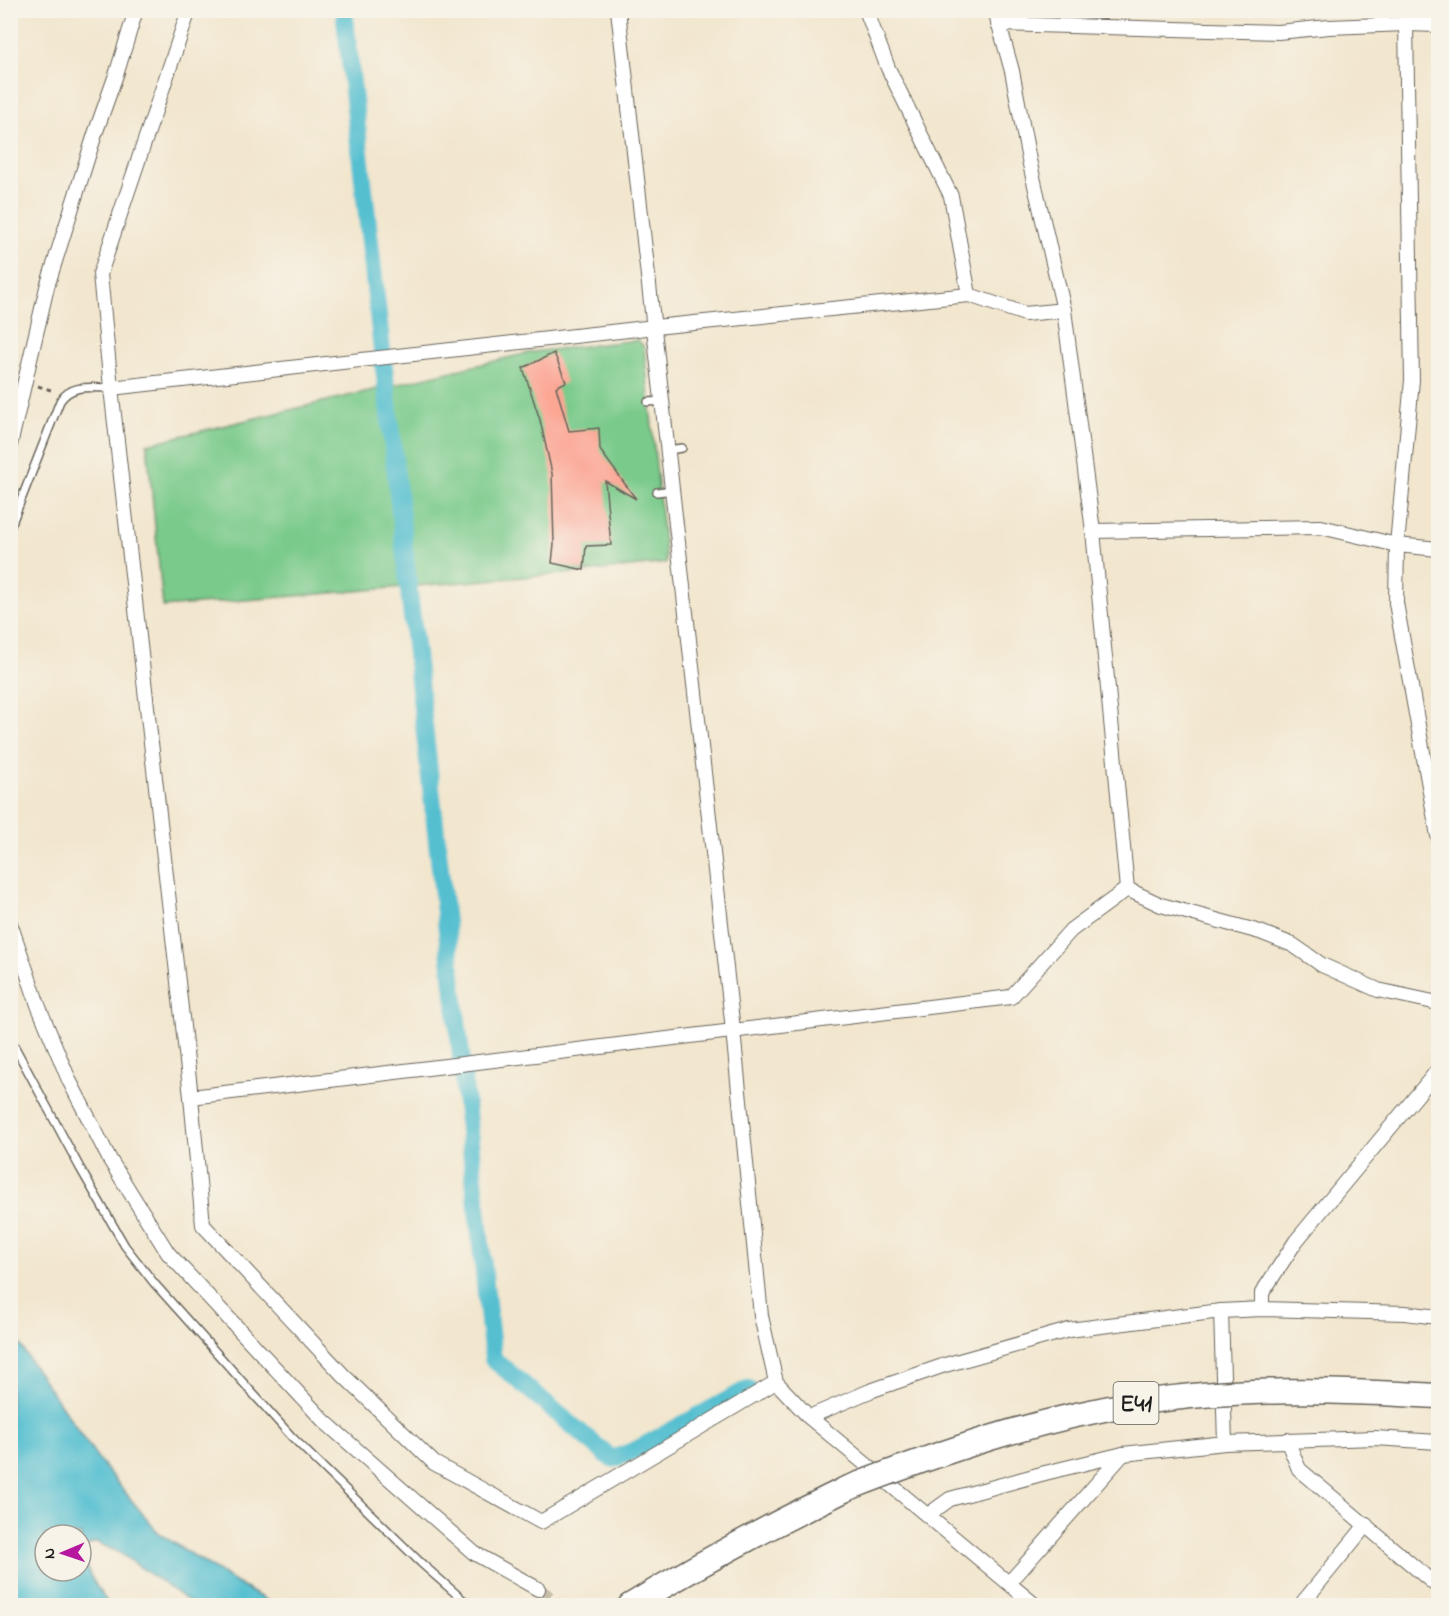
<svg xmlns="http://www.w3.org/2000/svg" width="1449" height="1616" viewBox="0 0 1449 1616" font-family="'Indie Flower',sans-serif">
<rect width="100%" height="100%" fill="#f7f3e8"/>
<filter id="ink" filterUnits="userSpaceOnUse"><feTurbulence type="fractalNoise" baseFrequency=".0167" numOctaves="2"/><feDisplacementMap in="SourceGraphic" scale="12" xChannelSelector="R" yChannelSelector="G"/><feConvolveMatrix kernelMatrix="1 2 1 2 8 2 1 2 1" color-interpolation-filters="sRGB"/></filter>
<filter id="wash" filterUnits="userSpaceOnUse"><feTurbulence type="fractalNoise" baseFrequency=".008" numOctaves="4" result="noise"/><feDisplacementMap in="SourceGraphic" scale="24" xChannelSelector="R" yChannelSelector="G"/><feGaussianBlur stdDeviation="1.35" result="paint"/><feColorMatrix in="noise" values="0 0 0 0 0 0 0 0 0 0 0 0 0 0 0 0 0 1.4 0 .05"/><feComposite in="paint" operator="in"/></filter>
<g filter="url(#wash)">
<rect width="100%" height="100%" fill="#f2e6ce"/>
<!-- green -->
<polygon fill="#79ca8b" stroke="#4a7354" stroke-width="1.5" points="638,340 644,347 666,563 584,572 163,607 147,444 532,352"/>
<!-- water -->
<path fill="#55bfd0" stroke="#386e76" stroke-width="1.5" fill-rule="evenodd" d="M10 1327 28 1358 99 1460 158 1533 236 1583 275 1605H194L120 1553 96 1542 85 1547C80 1567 99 1589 109 1605H11ZM45 1535H81V1571H45Z"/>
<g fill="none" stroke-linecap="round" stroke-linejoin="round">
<!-- canal -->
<polyline stroke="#55bfd0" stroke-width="18" points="344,10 461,1056 493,1359 612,1459 636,1450 748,1389"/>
</g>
<g id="blocks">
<!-- building -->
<polygon fill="#fca694" points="554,353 566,382 556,387 569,431 599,428 600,450 636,499 605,481 611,545 586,546 584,570 552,563 554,544 552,473 540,420 523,368"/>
</g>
</g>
<g filter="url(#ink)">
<use href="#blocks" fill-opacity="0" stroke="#67635a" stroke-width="1.5"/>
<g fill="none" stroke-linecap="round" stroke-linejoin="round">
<!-- minor-tunnel -->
<polyline stroke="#c7beaa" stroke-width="14" stroke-dasharray="14 7" stroke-linecap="butt" points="538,1589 559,1606"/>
<!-- service casing -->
<g stroke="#67635a" stroke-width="10">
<g id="service">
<polyline points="648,402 663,401"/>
<polyline points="668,450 682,448"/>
<polyline points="657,492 673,490"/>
<path d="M10 528 60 401C72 383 92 388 111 388"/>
<polyline points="10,1038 80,1168 125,1246 154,1283 292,1437 421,1563 470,1606"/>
</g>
</g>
<!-- minor casing -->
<g stroke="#67635a" stroke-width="16">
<g id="minor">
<polyline points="189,10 100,274 111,388 191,1097 203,1225 343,1375 434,1463 541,1522 776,1382"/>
<polyline points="618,10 733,1030 761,1316 776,1382 809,1417 1036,1606"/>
<polyline points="866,10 888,68 951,196 969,295 1025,314 1064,310"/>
<polyline points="995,10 1012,71 1029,160 1064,310 1093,531 1127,889"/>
<polyline points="1420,10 1406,24 1412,380 1397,545 1396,603 1438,836"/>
<polyline points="998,24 1278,32 1329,27 1406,24 1438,25"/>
<polyline points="111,388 655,327 969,295"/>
<polyline points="10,445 47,287 95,134 117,72 136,10"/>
<polyline points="1093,531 1321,527 1397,545 1438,549"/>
<polyline points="1127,889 1161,905 1260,932 1293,945 1322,965 1378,990 1438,1003"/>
<polyline points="10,923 38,1005 69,1080 110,1160 168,1253 324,1421 474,1553 538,1589"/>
<polyline points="191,1097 1011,997 1071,930 1127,889"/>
<polyline points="1262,1309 1262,1293 1296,1241 1438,1070"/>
<polyline points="1221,1311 1225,1443"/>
<polyline points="809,1417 870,1391 945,1365 1069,1330 1221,1311 1262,1309 1405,1313 1438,1317"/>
<polyline points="1287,1440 1299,1469 1438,1587"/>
<polyline points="928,1515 950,1499 1045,1473 1123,1454 1225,1443 1375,1438 1438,1442"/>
<polyline points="1009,1583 1123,1454"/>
<polyline points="1300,1606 1366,1525"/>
</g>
</g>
<!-- motorway casing -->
<g stroke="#67635a" stroke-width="27">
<path id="motorway" d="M630 1606C700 1563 772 1525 846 1489"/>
</g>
<!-- path -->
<polyline stroke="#67635a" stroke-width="3" stroke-dasharray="4.5 4.5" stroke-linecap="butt" points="38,386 54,391"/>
<!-- service -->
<use href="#service" stroke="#fff" stroke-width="7"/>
<!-- minor -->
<use href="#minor" stroke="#fff" stroke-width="14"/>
<!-- motorway -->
<use href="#motorway" stroke="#fff" stroke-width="24"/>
<!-- motorway-bridge casing -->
<g stroke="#67635a" stroke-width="27" stroke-linecap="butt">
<path id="motorway-bridge" d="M846 1489C941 1452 1037 1419 1138 1403 1237 1387 1339 1390 1438 1396"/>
</g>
<!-- motorway-bridge -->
<use href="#motorway-bridge" stroke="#fff" stroke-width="24"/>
</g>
</g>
<g text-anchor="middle" stroke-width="6" stroke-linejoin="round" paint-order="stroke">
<!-- shield labels -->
<rect fill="#f7f3e8" stroke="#5e5c59" stroke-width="1.5" x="1113.5" y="1382" width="45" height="42" rx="4.5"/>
<g font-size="24" font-weight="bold" fill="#1c1c1c">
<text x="1136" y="1411">E41</text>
</g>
</g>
<!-- margin -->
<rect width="1449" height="1616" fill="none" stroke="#f7f3e8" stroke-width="36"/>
<!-- north arrow -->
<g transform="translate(63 1553) rotate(268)"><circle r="28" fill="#f7f3e8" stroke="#9f9d96" stroke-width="1.5"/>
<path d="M0-4.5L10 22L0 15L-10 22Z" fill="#b5179e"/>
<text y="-9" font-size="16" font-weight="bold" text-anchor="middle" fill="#1c1c1c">N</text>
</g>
</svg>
